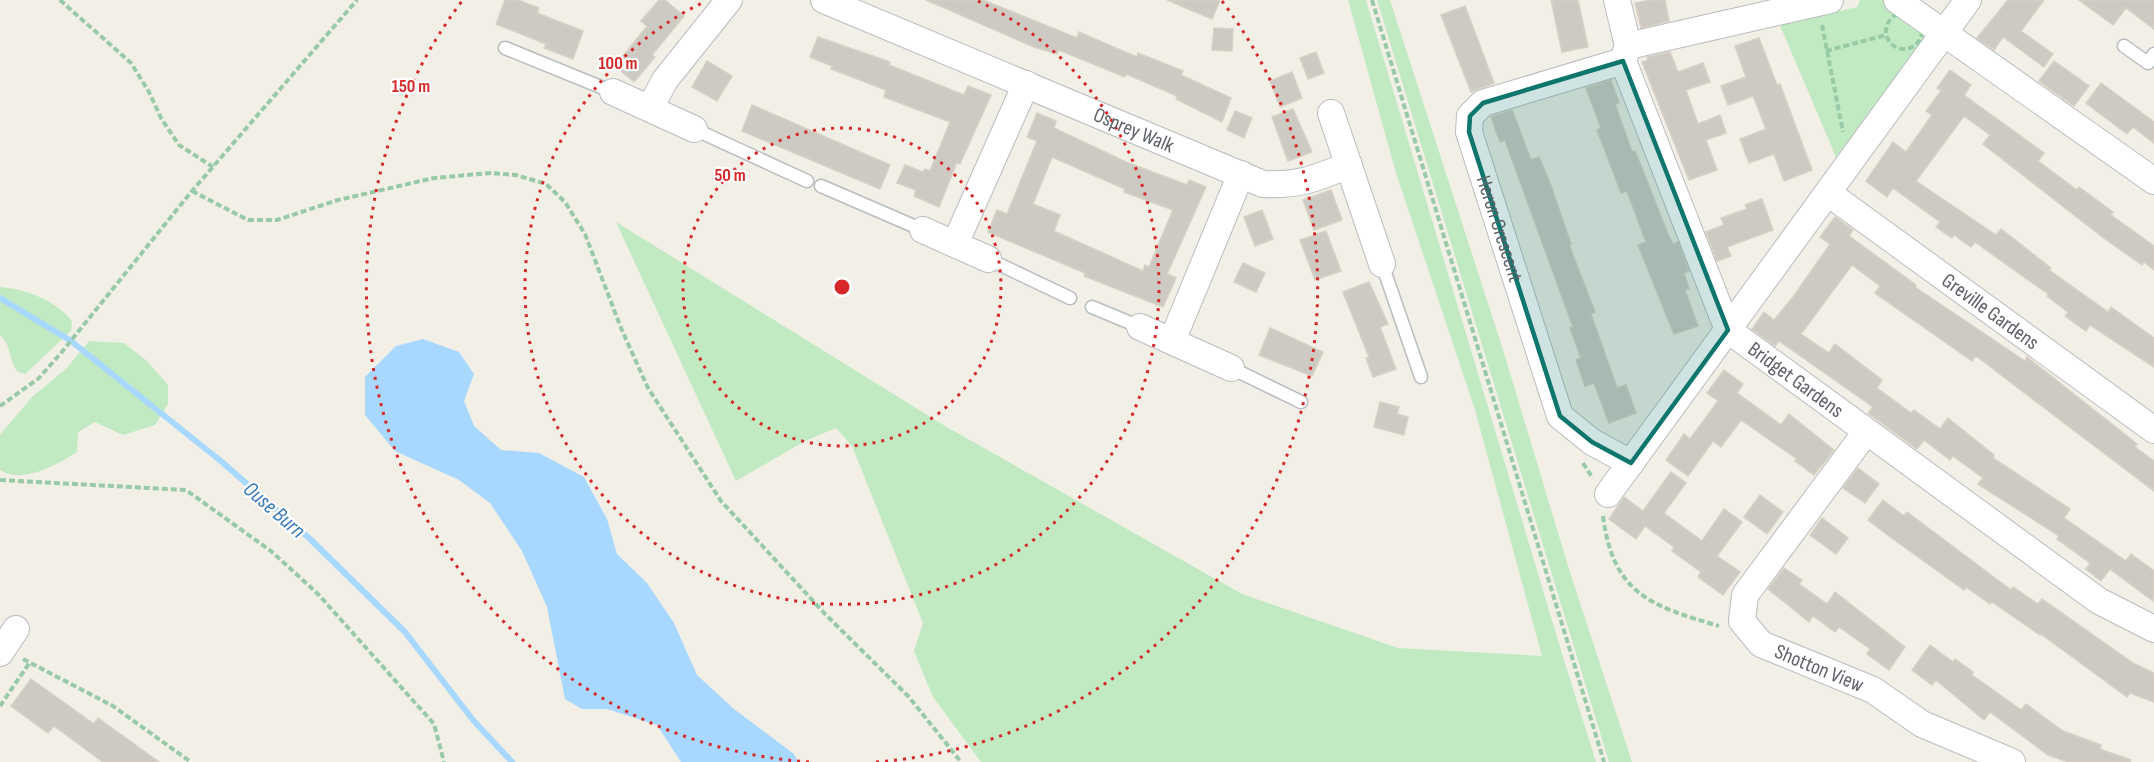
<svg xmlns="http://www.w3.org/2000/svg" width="2154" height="762" viewBox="0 0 2154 762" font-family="'Sofia Sans Condensed',sans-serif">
<rect width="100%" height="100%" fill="#f1efe6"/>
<!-- green -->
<g fill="#c1eac2">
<polygon points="1348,0 1366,0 1563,657 1596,762 981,762 933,697 914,651 923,623 852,446 836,428 805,441 736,481 616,222 945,426 1242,594 1398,648 1542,656 1475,410 1396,173"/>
<polygon points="1377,0 1390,0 1504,353 1568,566 1632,762 1609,762"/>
<polygon points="1860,0 1897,0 1926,31 1924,39 1836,157 1776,16 1805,19 1857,7"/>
<path d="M0 287C26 289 55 300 72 321L71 331 25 374 18 372C8 360 12 346 0 335Z"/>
<path d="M89 341 124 343 147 361 168 385V404L155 425 123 435 95 422 78 432 77 452C58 464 22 485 0 470V435L32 397 66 369Z"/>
</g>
<!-- water -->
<polygon fill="#a8d8ff" points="423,339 459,352 474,374 464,401 474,426 501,450 539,453 584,477 607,519 617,554 647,583 674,623 697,675 734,709 794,754 798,762 681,762 657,725 607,709 582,709 565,699 547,607 522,551 490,503 459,480 395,451 365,415 365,377 396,346"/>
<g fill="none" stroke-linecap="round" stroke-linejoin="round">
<!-- stream -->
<polyline stroke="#a8d8ff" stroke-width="6" points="0,298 71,341 222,462 309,538 405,632 473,720 512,762"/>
</g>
<!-- building -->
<g fill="#cccac3" stroke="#d7d1c4" stroke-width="1.5" fill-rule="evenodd">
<polygon points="505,0 518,0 539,8 537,13 583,31 573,59 544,48 546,44 496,24"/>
<polygon points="659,0 665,0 684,16 652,55 655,57 634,82 615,66 647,26 641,21"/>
<polygon points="926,0 983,0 1077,38 1079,32 1137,57 1138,53 1183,71 1181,75 1231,98 1222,122 1176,99 1177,96 1126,74 1125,77 1059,50 1057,54 1034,47"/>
<polygon points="1167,0 1220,0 1212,19"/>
<polygon points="1551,0 1578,0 1588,47 1562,52"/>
<polygon points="1651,0 1665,0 1669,21 1641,28 1635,3"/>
<polygon points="2008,0 2044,0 2021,31 2053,54 2044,67 2003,37 1994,50 1977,38"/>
<polygon points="2079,0 2154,0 2154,29 2126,8 2113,25"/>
<polygon points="1465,6 1494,83 1471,92 1441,15"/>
<polygon points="1214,28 1233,29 1232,51 1212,50"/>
<polygon points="818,37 890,62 889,65 964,95 968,86 991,95 960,164 957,162 939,207 914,196 916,190 897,183 905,165 923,172 925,169 930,171 950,122 884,97 886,90 831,69 832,66 810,57"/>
<polygon points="1759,38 1777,85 1780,84 1812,170 1784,181 1774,154 1749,163 1740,139 1766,129 1753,96 1728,105 1721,86 1746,77 1735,46"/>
<polygon points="1316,52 1324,73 1308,79 1300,58"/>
<polygon points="1670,52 1678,72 1703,63 1710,82 1686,90 1698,124 1720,115 1726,133 1706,140 1717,170 1689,180 1642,62 1648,60 1647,57"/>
<polygon points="707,61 732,76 717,101 692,87"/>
<polygon points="2054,61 2089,86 2074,106 2039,81"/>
<polygon points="1950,70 1971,85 1964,95 2044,153 2038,161 2077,190 2079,187 2113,212 2111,215 2154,246 2154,270 2144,262 2142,265 2101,236 1983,144 1990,135 1964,116 1916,181 1996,235 2001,229 2051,268 2049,270 2108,312 2111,307 2154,338 2154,367 2090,325 2086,331 2065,316 2068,312 2047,296 2048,294 1975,242 1971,247 1954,235 1952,238 1936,227 1940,222 1893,188 1887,197 1866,181 1893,142 1906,152 1932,115 1926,111 1941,91 1937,88"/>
<polygon points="1292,72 1302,98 1280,107 1270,81"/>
<polygon points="1611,80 1619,103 1615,104 1632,152 1635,151 1668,234 1673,244 1678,242 1689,271 1684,273 1689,289 1685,290 1698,326 1674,334 1638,245 1646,242 1627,191 1621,193 1606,153 1597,130 1601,128 1586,88"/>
<polygon points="2101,83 2154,122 2154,143 2133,127 2127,134 2086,103"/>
<polygon points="752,105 890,165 880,189 742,131"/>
<polygon points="1293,109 1312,152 1288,161 1272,117"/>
<polygon points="1512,110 1531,160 1539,157 1550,183 1571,244 1569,245 1595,312 1591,314 1617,388 1626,385 1636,413 1609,423 1594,383 1585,386 1576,360 1581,358 1570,328 1573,327 1505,140 1500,142 1491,117"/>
<polygon points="1235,111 1252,118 1244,138 1227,130"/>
<path d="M1037 113 1056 121 1054 128 1126 162 1187 185 1189 180 1206 187 1167 274 1176 278 1163 307 1084 276 1085 273 988 232 997 210 1007 214 1037 141 1027 137ZM1052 157 1125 189 1124 192 1173 210 1149 267 1145 265 1143 271 1054 231 1060 215 1033 204Z"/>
<polygon points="1331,190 1342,220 1314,230 1303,200"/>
<polygon points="1762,199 1773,230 1727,247 1731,256 1717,261 1706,232 1724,225 1721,218 1747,209 1745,205"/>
<polygon points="1262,210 1273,239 1255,246 1244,217"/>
<polygon points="1835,217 1853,230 1849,236 1916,285 1915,287 2025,361 2027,357 2137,444 2135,447 2154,461 2154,491 1976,356 1972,361 1875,293 1880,286 1852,265 1801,334 1829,353 1835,344 1882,380 1877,388 1911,413 1914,410 1940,429 1948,418 1994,455 1993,458 2070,509 2064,518 2126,561 2131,554 2154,571 2153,601 2110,569 2101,581 2086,569 2090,563 2057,539 2059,536 1978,484 1983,478 1953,456 1950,460 1924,440 1917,449 1868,413 1873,407 1779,341 1775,346 1752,329 1764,312 1774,320 1793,297 1830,244 1820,237"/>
<polygon points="1326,231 1341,271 1315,280 1300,240"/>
<polygon points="1243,263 1265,273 1256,292 1234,282"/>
<polygon points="1369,282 1388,324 1380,327 1396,369 1373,377 1366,358 1369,357 1343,292"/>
<polygon points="1270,328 1323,352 1312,376 1259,355"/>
<polygon points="1724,370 1743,384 1737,393 1781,425 1789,414 1834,450 1814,475 1795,461 1797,459 1741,420 1721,447 1713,441 1688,476 1666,460 1684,434 1690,439 1718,401 1707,393"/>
<polygon points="1380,402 1399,407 1397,414 1408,417 1404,435 1374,427"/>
<polygon points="1858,468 1879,484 1865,503 1843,488"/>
<polygon points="1671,472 1686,483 1664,513 1702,541 1724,509 1742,522 1717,556 1740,572 1723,595 1698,577 1701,572 1672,551 1674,547 1645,526 1636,539 1609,519 1624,497 1643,511"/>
<polygon points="1760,495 1783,512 1767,534 1744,517"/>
<polygon points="1883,500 1904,516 1907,512 2011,590 2013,587 2038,604 2042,599 2133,663 2154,673 2154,702 2130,693 2127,697 2041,634 2040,635 1992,602 1990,604 1966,587 1964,590 1889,536 1868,520"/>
<polygon points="1822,518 1848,538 1836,554 1810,535"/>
<polygon points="1784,568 1802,580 1799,584 1827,604 1835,592 1905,647 1889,670 1867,654 1870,649 1839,627 1835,632 1813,616 1809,622 1768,589"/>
<polygon points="1930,645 1953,662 1955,659 1973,672 1972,675 2021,710 2026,704 2063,731 2101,745 2100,749 2131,760 2130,762 2068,762 2048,755 1990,712 1984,720 1936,680 1932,685 1912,670"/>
<polygon points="31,679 94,724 98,718 159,762 103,762 54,726 48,733 11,706"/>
</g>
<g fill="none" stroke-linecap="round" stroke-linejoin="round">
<!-- service casing -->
<g stroke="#b9bcc1" stroke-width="15">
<g id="service">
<polyline points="2124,46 2148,63 2154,54"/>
<polyline points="505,48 613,92"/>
<polyline points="694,129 807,181"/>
<polyline points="821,186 923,230"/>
<polyline points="988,259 1070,298"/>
<polyline points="1382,264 1421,377"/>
<polyline points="1092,307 1140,327"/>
<polyline points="1231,368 1301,402"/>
</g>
</g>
<!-- minor casing -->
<g stroke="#b9bcc1" stroke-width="28">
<g id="minor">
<path id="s1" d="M824 0 1263 184C1298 186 1317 178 1349 165"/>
<path id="s2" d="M1617 0 1628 46 1623 61 1728 330 2099 601 2154 629"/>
<polyline points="1897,0 2154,181"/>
<polyline points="1628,46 1830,0"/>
<path id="s3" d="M1623 61 1483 103 1470 116 1469 132 1560 416 1592 442 1631 463"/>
<polyline points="613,92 694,129"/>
<polyline points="650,108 665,80 729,0"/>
<polyline points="1331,113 1382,264"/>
<path id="s4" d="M1828 193 2154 430"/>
<polyline points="923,230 988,259"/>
<polyline points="955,244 1026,84"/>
<polyline points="1140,327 1231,368"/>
<polyline points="1172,341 1241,174"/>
<path id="s5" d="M1866 432 1745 595 1742 621 1761 644 1873 690 1922 724 2012 762"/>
<polyline points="1608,494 1968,0"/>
<polyline points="0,653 16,629"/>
</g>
</g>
<!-- path -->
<g stroke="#98caa7" stroke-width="4" stroke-dasharray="6 3" stroke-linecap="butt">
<polyline points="60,0 131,63 149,92 161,118 179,145 213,167"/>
<polyline points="1372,0 1604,762"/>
<circle cx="1904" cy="31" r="18"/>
<polyline points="1822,25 1843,132"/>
<polyline points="1826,51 1886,35"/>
<polyline points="192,191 248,220 277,220 338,200 434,178 491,173 516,175 546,184 565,202 585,234 621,328 648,388 721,501 826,615 909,697 961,762"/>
<polyline points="0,406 39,378 61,353 192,191 357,0"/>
<polyline points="1583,463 1592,477"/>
<polyline points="0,480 186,490 271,551 318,594 434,724 444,762"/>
<path d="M1603 516C1613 594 1651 606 1719 626"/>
<polyline points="23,659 113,706 191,762"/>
<polyline points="0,706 30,662"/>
</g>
<!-- service -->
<use href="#service" stroke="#fff" stroke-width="12"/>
<!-- minor -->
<use href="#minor" stroke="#fff" stroke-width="26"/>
</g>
<!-- marked area -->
<path fill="#0f766e" fill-opacity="0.2" stroke="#0f766e" stroke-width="4.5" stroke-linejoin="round" d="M1623 61 1728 330 1631 463 1592 442 1560 416 1469 132 1470 116 1483 103Z"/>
<!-- distance rings -->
<g fill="none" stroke="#d62828" stroke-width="3" stroke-dasharray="3 6">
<circle cx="842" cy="287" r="159"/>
<path d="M978 1A317 317 0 1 1 706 1"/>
<path d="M809 762A476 476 0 0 1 462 1M1222 1A476 476 0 0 1 875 762"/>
</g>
<g text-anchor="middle" stroke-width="4.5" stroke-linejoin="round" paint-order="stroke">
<!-- street labels -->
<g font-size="21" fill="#5e6268" stroke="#fff">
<text dy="7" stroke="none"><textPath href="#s1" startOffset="336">Osprey Walk</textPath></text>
<text dy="7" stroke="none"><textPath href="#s3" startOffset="282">Heron Crescent</textPath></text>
<text dy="7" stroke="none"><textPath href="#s4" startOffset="201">Greville Gardens</textPath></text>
<text dy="7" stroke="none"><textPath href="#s2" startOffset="436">Bridget Gardens</textPath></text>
<text dy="7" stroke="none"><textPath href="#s5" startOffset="322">Shotton View</textPath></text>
</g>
<!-- water labels -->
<g font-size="22" font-style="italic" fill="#3a78bc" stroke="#fff">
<text transform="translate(275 509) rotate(41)" y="8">Ouse Burn</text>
</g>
</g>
<circle cx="842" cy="287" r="9" fill="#d62828" stroke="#fff" stroke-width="3"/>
<g font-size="18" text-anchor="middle" font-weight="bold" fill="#d62828" stroke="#fff" stroke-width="4.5" stroke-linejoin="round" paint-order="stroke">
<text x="618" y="69">100 m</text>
<text x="411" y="92">150 m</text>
<text x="730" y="181">50 m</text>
</g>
</svg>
